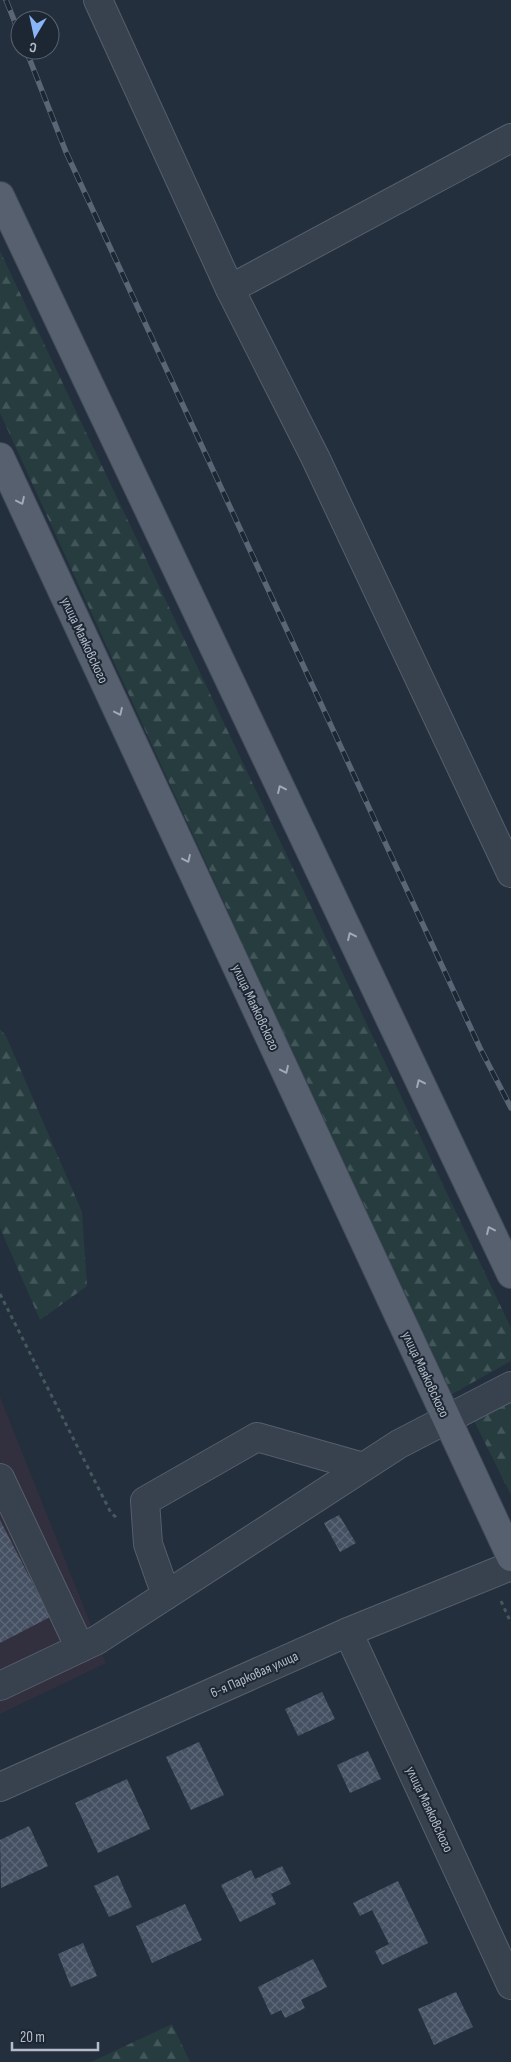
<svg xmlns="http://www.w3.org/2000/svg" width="511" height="2062" viewBox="0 0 511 2062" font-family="'Sofia Sans Condensed',sans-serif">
<defs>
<pattern id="forest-firs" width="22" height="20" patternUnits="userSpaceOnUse" patternTransform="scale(1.25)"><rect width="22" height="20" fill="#263c3f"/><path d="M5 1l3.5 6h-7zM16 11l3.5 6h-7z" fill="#435659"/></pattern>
<pattern id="building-cross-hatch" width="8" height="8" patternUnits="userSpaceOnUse" patternTransform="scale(1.25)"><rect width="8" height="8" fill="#455162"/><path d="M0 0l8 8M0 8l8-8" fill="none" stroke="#5d6877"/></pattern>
</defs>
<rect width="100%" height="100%" fill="#242f3e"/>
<!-- medical -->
<polygon fill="#32303f" points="0,1397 106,1663 0,1714"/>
<!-- forest -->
<g fill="url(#forest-firs)">
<polygon points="0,251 511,1328 511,1361 452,1394 249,957 0,413"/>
<polygon points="0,1029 6,1036 82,1212 87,1286 40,1320 0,1228"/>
<polygon points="511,1402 511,1495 474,1421"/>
<polygon points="172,2024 190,2062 91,2062"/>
</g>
<!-- building -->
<g fill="url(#building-cross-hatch)">
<polygon points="339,1515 356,1543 340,1552 324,1523"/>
<polygon points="0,1520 50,1617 0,1643"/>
<polygon points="322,1692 335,1719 298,1736 285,1709"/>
<polygon points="199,1742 224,1795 191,1810 166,1757"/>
<polygon points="368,1751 381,1779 350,1793 337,1765"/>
<polygon points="127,1779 150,1829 98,1853 75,1803"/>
<polygon points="29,1826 48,1866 1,1888 0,1840"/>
<polygon points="282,1866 291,1884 271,1894 276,1904 240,1922 221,1885 251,1870 255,1879"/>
<polygon points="118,1875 132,1907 109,1917 94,1886"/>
<polygon points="398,1881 428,1943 382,1965 375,1951 389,1944 372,1910 360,1916 353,1903"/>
<polygon points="185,1904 202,1940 152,1963 136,1926"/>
<polygon points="83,1943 97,1976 71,1987 58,1954"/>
<polygon points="313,1959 327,1987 301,2000 305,2008 285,2018 281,2010 271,2015 258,1987"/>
<polygon points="456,1992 473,2027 434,2045 418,2009"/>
</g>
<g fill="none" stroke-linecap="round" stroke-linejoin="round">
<!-- minor casing -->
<g stroke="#565f6c" stroke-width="30">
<g id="minor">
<polyline points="98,0 230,289 315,457 511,873"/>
<polyline points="230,289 511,138"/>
<polyline points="0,1478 80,1648"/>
<polyline points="166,1595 148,1544 145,1501 257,1437 363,1467"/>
<polyline points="348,1632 511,1985"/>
<polyline points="0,1686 97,1640 399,1444 511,1386"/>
<polyline points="0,1787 348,1632 511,1566"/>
</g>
</g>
<!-- major casing -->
<g stroke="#414a57" stroke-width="30">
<g id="major">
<polyline points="0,196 511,1274"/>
<polyline points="0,457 511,1557"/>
</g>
</g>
<!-- path -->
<g stroke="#44595c" stroke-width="3" stroke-dasharray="4 4" stroke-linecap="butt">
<polyline points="0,1294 111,1513 117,1518"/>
<polyline points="501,1601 511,1623"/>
</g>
<!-- minor -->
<use href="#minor" stroke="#38414e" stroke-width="28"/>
<!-- major -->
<use href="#major" stroke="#56606e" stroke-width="28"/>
<!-- rail casing -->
<g stroke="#5a6575" stroke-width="5.5">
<g id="rail">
<polyline points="6,0 20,35"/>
<polyline points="26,50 66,152 480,1048 511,1108"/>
</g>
</g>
<!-- rail -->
<use href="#rail" stroke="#1d2633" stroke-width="4" stroke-dasharray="11" stroke-linecap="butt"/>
</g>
<!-- one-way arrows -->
<defs><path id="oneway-chevron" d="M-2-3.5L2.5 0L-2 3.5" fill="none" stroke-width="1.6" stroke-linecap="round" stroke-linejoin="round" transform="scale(1.25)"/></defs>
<g stroke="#a1aab7">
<use href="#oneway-chevron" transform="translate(21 501) rotate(65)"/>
<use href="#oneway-chevron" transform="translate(119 712) rotate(65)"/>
<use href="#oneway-chevron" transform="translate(281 789) rotate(-115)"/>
<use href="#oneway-chevron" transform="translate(187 859) rotate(65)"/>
<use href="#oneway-chevron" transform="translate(351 936) rotate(-115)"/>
<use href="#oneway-chevron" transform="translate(285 1070) rotate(65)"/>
<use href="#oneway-chevron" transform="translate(420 1083) rotate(-115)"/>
<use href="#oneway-chevron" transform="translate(490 1230) rotate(-115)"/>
</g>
<g text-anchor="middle" stroke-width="4" stroke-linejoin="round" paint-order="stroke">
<!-- street labels -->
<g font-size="14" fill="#b4bcc9" stroke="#1d2633">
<text transform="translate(85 640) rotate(65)" y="5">улица Маяковского</text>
<text transform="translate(256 1007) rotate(65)" y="5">улица Маяковского</text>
<text transform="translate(426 1374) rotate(65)" y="5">улица Маяковского</text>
<text transform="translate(254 1674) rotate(-24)" y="5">6-я Парковая улица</text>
<text transform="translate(430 1809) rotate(65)" y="5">улица Маяковского</text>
</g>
</g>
<!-- north arrow -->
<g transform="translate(35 35) rotate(189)"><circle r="24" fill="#1d2633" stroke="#59626f"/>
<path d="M0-4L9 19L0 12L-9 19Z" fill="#8ab4f8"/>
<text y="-8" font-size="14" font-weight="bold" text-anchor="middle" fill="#b4bcc9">С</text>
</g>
<!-- scale -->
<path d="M12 2042v8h86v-8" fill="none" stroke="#b4bcc9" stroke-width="2.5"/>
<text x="20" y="2042" font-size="15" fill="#b4bcc9" stroke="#1d2633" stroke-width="4" paint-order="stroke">20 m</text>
</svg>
